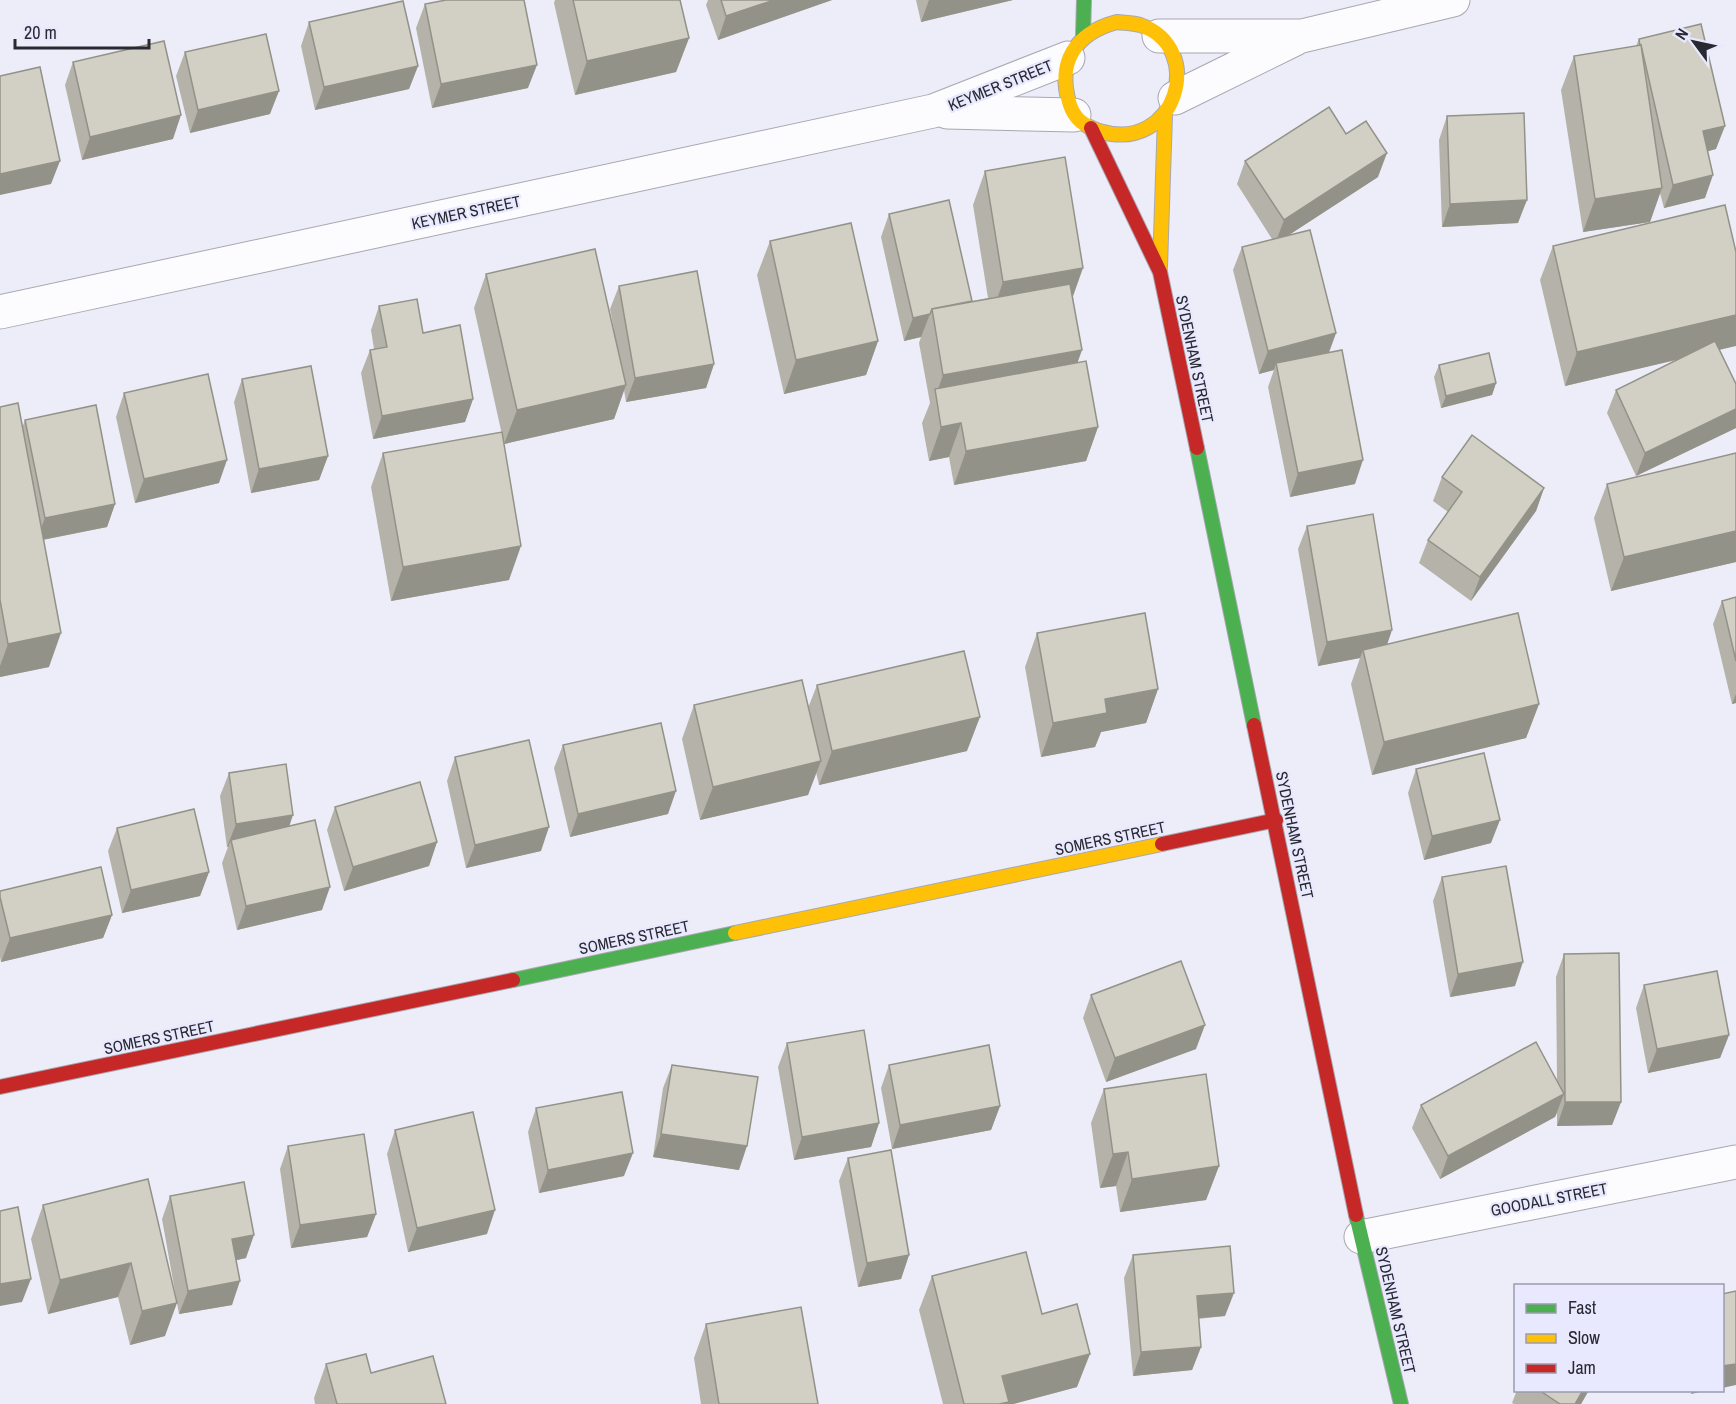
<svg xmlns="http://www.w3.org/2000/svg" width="1736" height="1404" viewBox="0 0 1736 1404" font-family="'Archivo Narrow',sans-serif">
<rect width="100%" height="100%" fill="#ededf9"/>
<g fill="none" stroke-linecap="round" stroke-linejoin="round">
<!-- street casing -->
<g stroke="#a7a8b0" stroke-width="35">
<g id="street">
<polyline points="1159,36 1302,36 1453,0"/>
<polyline points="1175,98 1295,39"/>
<polyline points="947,112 1074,115"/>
<polyline points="0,312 933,111 1068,58"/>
<polyline points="1361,1237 1736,1162"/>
</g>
</g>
<!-- fast casing -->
<g stroke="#a7a8b0" stroke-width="16">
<g id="fast">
<polyline points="1083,36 1084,0"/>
<polyline points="1197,448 1254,725"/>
<polyline points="513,980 735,933"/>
<polyline points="1356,1215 1401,1404"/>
</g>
</g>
<!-- slow casing -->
<g stroke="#a7a8b0" stroke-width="16">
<g id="slow">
<path d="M1117 22C1124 23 1133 23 1140 25 1207 47 1177 155 1099 131 1085 126 1075 120 1070 105 1056 63 1075 33 1117 22Z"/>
<polyline points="1160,267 1165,115"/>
<polyline points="735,933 1162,844"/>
</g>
</g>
<!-- jam casing -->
<g stroke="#a7a8b0" stroke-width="16">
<g id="jam">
<polyline points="1091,128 1160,272 1197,448"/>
<polyline points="1254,725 1356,1215"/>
<polyline points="1162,844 1276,820"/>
<polyline points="0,1087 513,980"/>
</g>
</g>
<!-- street -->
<use href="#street" stroke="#fcfcfe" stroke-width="33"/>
<!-- fast -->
<use href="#fast" stroke="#4caf50" stroke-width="14"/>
<!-- slow -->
<use href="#slow" stroke="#ffc107" stroke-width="14"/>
<!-- jam -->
<use href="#jam" stroke="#c62828" stroke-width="14"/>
</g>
<!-- wall -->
<g fill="#b5b3a9">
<polygon points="555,0 680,0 689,38 676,72 575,95 554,3"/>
<polygon points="708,0 832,0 718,40 706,5"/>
<polygon points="916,0 1013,0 921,22"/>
<polygon points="425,4 528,88 432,108 416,28"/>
<polygon points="309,22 418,66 409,89 315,110 301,46"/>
<polygon points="1639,39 1716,149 1708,151 1705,198 1664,208 1660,193 1650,222 1583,232 1561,90 1574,56 1636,46"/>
<polygon points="185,52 270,114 190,133 176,76"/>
<polygon points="73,62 173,139 82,160 65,85"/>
<polygon points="1447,116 1518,223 1442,227 1439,140"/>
<polygon points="1346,134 1378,177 1289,235 1336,333 1329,353 1355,484 1290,497 1268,387 1274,370 1259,374 1233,270 1242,247 1272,239 1237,184 1245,161"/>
<polygon points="985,171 1073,297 1078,363 1098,427 1086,461 954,485 949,457 929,461 922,423 930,403 919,343 921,337 904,341 881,237 889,214 972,301 988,298 973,205"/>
<polygon points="770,241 878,341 866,375 784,394 757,275"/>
<polygon points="1553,246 1720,350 1736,384 1736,428 1636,476 1607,413 1616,390 1678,359 1565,386 1540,280"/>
<polygon points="486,274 614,330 610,309 619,286 714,364 706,388 626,402 624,390 614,419 504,444 474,308"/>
<polygon points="379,306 423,333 473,399 465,422 373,439 361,373 370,350 374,349 371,330"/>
<polygon points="1439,365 1496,383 1492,395 1441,408 1434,377"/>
<polygon points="242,379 328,456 319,480 251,493 234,402"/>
<polygon points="124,393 219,483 135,503 116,417"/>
<polygon points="0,407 22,428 25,420 115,504 107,527 43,540 49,667 0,677"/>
<polygon points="383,453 509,580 391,601 371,487"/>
<polygon points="1736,453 1736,562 1611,591 1594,518 1607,484"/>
<polygon points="1442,477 1544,488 1536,511 1471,601 1419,563 1428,540 1448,512 1433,501"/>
<polygon points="1307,526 1387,644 1539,704 1526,738 1372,775 1351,684 1360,658 1318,666 1298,549"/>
<polygon points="1736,597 1736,703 1732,704 1713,624 1722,601"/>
<polygon points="1037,633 1158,689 1146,723 1101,732 1095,747 1041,757 1025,667"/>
<polygon points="817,685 967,751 819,785 816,772 808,795 700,820 682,739 694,705 808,708"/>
<polygon points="563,745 668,814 570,837 554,768"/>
<polygon points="455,757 541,851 466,868 447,781"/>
<polygon points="1416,769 1491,843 1424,860 1408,793"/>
<polygon points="229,773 290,826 322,910 237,930 222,863 228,847 227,847 220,796"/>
<polygon points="335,807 437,842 429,866 344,891 327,830"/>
<polygon points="117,828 209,872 200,896 122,913 108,851"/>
<polygon points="1442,877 1515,986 1450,997 1433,901"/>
<polygon points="0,897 112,915 103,938 1,962 0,957"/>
<polygon points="1564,954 1621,1102 1612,1125 1557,1126 1557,1113 1555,1117 1440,1179 1412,1128 1421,1105 1557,1080 1556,977"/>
<polygon points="1644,985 1729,1035 1720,1058 1648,1073 1636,1008"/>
<polygon points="1091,995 1196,1049 1106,1082 1083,1018"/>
<polygon points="787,1043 879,1123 871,1147 794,1160 778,1067"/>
<polygon points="672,1065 739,1170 653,1157 663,1088"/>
<polygon points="889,1065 1000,1106 991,1130 892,1149 881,1088"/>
<polygon points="1104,1089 1219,1166 1206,1200 1120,1212 1116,1186 1100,1188 1091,1123"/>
<polygon points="536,1108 624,1176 539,1193 528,1132"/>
<polygon points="395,1130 487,1234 408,1252 387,1154"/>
<polygon points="288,1146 376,1214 367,1237 291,1248 280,1169"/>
<polygon points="848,1158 909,1255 901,1279 858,1287 839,1181"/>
<polygon points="148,1179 165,1336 130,1345 118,1297 48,1314 31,1239 43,1205"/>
<polygon points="170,1196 246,1258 236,1260 232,1305 179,1314 162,1219"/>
<polygon points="1133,1255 1225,1316 1198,1319 1201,1347 1192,1370 1133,1376 1124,1278"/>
<polygon points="932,1276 1042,1314 1077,1387 1013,1404 943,1404 919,1310"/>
<polygon points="706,1324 818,1404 701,1404 694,1358"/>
<polygon points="326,1364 371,1373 446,1404 315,1404 314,1398"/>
<polygon points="1517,1390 1589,1390 1581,1404 1514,1404 1512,1403"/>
</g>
<!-- shaded-wall -->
<g fill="#939289">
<polygon points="774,0 832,0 718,40 726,16"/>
<polygon points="929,0 1013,0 921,22"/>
<polygon points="689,38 676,72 575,95 587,61"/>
<polygon points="537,65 528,88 432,108 441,84"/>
<polygon points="418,66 409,89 315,110 324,87"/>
<polygon points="279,91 270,114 190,133 198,110"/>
<polygon points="181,115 173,139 82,160 90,137"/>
<polygon points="1725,126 1716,149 1694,155 1703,131"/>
<polygon points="1387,153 1378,177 1275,244 1284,220"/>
<polygon points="60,161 51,184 0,195 0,174"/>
<polygon points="1713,175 1705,198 1664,208 1673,185"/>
<polygon points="1662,188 1650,222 1583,232 1595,199"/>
<polygon points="1527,200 1518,223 1442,227 1450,204"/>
<polygon points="1083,268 1071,302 991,316 1003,282"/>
<polygon points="930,314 921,337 904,341 913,318"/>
<polygon points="1736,315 1736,346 1565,386 1577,352"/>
<polygon points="1336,333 1327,357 1276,363 1274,370 1259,374 1268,351"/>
<polygon points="878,341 866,375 784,394 796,360"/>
<polygon points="1082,350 1070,384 936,395 943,375"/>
<polygon points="714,364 706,388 626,402 635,378"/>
<polygon points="1496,383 1492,395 1441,408 1446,396"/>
<polygon points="626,385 614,419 504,444 517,410"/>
<polygon points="473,399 465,422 373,439 382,416"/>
<polygon points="1736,409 1736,428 1636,476 1645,453"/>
<polygon points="961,423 949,457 929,461 941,427"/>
<polygon points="1098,427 1086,461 954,485 966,451"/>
<polygon points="328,456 319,480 251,493 259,469"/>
<polygon points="227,460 219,483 135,503 144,479"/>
<polygon points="1363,460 1355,484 1290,497 1298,473"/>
<polygon points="1544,488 1536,511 1471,601 1480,577"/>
<polygon points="115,504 107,527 36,541 45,518"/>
<polygon points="1736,531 1736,562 1611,591 1624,557"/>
<polygon points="521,546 509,580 391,601 403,567"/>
<polygon points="1392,630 1384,654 1363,650 1360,658 1318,666 1327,642"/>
<polygon points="61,633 49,667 0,677 0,666 8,644"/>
<polygon points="1158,689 1146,723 1101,732 1095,747 1041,757 1053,723 1105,699"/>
<polygon points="1736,694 1736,703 1732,704"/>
<polygon points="1539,704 1526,738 1372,775 1384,742"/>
<polygon points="980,717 967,751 819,785 832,751"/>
<polygon points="821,761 808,795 700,820 713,787"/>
<polygon points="676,791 668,814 570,837 578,814"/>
<polygon points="293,815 285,839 231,840 228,847 227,847 236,824"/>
<polygon points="1500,820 1491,843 1424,860 1432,836"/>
<polygon points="549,827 541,851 466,868 475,845"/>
<polygon points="437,842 429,866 344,891 353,867"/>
<polygon points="209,872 200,896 122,913 131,890"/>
<polygon points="330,887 322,910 237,930 246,906"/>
<polygon points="112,915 103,938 1,962 10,938"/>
<polygon points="1523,962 1515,986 1450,997 1458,974"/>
<polygon points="1205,1025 1196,1049 1106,1082 1115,1058"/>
<polygon points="1729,1035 1720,1058 1648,1073 1657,1049"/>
<polygon points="1564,1094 1555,1117 1440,1179 1448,1156"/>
<polygon points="1565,1102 1621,1102 1612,1125 1557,1126"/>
<polygon points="1000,1106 991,1130 892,1149 900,1125"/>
<polygon points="879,1123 871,1147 794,1160 802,1137"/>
<polygon points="661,1134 747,1146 739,1170 653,1157"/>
<polygon points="1128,1152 1116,1186 1100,1188 1113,1154"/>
<polygon points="633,1153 624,1176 539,1193 548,1170"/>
<polygon points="1219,1166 1206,1200 1120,1212 1132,1179"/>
<polygon points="495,1210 487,1234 408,1252 417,1228"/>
<polygon points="376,1214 367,1237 291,1248 300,1225"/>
<polygon points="254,1235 246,1258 224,1263 232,1239"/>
<polygon points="909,1255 901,1279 858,1287 867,1263"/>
<polygon points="131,1263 118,1297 48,1314 60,1280"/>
<polygon points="31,1279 22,1302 0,1306 0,1284"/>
<polygon points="240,1281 232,1305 179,1314 188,1291"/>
<polygon points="1234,1293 1225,1316 1188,1319 1197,1296"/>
<polygon points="177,1303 165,1336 130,1345 142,1311"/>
<polygon points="1201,1347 1192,1370 1133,1376 1141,1352"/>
<polygon points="1090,1354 1077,1387 1013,1404 992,1404 1002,1376"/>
<polygon points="1736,1364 1736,1385 1722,1388 1722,1366"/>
<polygon points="1583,1390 1589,1390 1581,1404 1575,1404"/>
<polygon points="1692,1390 1709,1390 1691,1394"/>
</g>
<!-- building -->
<g fill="#d2d0c4" stroke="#939289" stroke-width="1.5">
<polygon points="446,0 524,0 537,65 441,84 425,4"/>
<polygon points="573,0 680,0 689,38 587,61"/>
<polygon points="721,0 774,0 726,16"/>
<polygon points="403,1 418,66 324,87 309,22"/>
<polygon points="1701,24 1725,126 1703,131 1713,175 1673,185 1641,45 1640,46 1639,39"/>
<polygon points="266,34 279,91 198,110 185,52"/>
<polygon points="164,41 181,115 90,137 73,62"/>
<polygon points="1641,45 1662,188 1595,199 1574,56"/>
<polygon points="40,67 60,161 0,174 0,76"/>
<polygon points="1329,107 1346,134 1366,121 1387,153 1284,220 1245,161"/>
<polygon points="1524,113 1527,200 1450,204 1447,116"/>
<polygon points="1065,157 1083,268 1003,282 985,171"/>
<polygon points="949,200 972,301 932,309 930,314 913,318 889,214"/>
<polygon points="1725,205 1736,252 1736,315 1577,352 1553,246"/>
<polygon points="851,223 878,341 796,360 770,241"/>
<polygon points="1310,230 1336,333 1268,351 1242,247"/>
<polygon points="595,249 626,385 517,410 486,274"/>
<polygon points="697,271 714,364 635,378 619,286"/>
<polygon points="1070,284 1082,350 943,375 932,309"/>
<polygon points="417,299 423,333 460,325 473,399 382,416 370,350 387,347 379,306"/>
<polygon points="1715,341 1736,384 1736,409 1645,453 1616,390"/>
<polygon points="1342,350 1363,460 1298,473 1276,363"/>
<polygon points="1489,353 1496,383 1446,396 1439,365"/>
<polygon points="1086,361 1098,427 966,451 961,423 941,427 935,389"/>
<polygon points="311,366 328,456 259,469 242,379"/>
<polygon points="208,374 227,460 144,479 124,393"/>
<polygon points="18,403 61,633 8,644 0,600 0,407"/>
<polygon points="96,405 115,504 45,518 25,420"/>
<polygon points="502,432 521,546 403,567 383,453"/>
<polygon points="1472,435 1544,488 1480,577 1428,540 1462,492 1442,477"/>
<polygon points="1736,453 1736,531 1624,557 1607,484"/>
<polygon points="1373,514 1392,630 1327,642 1307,526"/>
<polygon points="1736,597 1736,661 1722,601"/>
<polygon points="1145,613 1158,689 1105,699 1107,713 1053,723 1037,633"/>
<polygon points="1518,613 1539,704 1384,742 1363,650"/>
<polygon points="964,651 980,717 832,751 817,685"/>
<polygon points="802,680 821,761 713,787 694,705"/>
<polygon points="661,723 676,791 578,814 563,745"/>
<polygon points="529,740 549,827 475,845 455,757"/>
<polygon points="1484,753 1500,820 1432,836 1416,769"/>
<polygon points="286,764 293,815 236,824 229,773"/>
<polygon points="420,782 437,842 353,867 335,807"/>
<polygon points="194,809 209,872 131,890 117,828"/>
<polygon points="315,820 330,887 246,906 231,840"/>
<polygon points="1506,866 1523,962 1458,974 1442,877"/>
<polygon points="101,867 112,915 10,938 0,897 0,891"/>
<polygon points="1619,953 1621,1102 1565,1102 1564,954"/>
<polygon points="1181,961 1205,1025 1115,1058 1091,995"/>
<polygon points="1717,971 1729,1035 1657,1049 1644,985"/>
<polygon points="864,1030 879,1123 802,1137 787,1043"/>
<polygon points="1536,1042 1564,1094 1448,1156 1421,1105"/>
<polygon points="989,1045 1000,1106 900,1125 889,1065"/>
<polygon points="672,1065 758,1077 747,1146 661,1134"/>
<polygon points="1206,1074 1219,1166 1132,1179 1128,1152 1113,1154 1104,1089"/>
<polygon points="622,1092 633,1153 548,1170 536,1108"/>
<polygon points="473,1112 495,1210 417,1228 395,1130"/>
<polygon points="364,1134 376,1214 300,1225 288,1146"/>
<polygon points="891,1150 909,1255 867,1263 848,1158"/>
<polygon points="148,1179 177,1303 142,1311 131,1263 60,1280 43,1205"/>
<polygon points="244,1182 254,1235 232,1239 240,1281 188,1291 170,1196"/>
<polygon points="18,1207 31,1279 0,1284 0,1211"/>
<polygon points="1230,1246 1234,1293 1197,1296 1201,1347 1141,1352 1133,1255"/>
<polygon points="1026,1252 1042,1314 1077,1304 1090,1354 1002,1376 1009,1402 999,1404 964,1404 932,1276"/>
<polygon points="1736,1291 1736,1364 1722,1366 1722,1294"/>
<polygon points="801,1307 818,1404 719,1404 706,1324"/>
<polygon points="366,1354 371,1373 433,1356 446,1404 337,1404 326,1364"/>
<polygon points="1539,1390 1583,1390 1575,1404 1560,1404"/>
</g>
<g text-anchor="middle" stroke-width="4.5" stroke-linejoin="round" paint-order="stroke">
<!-- street labels -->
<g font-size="16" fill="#282931" stroke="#e8e9fe">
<text transform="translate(1000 85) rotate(-22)" y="6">KEYMER STREET</text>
<text transform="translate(466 212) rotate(-12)" y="6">KEYMER STREET</text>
<text transform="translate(1195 359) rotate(78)" y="6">SYDENHAM STREET</text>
<text transform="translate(1295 835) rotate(78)" y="6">SYDENHAM STREET</text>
<text transform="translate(1110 838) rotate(-12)" y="6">SOMERS STREET</text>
<text transform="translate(634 937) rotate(-12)" y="6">SOMERS STREET</text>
<text transform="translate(159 1037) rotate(-12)" y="6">SOMERS STREET</text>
<text transform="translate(1549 1199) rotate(-11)" y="6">GOODALL STREET</text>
<text transform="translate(1396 1310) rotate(77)" y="6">SYDENHAM STREET</text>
</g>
</g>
<!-- legend -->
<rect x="1514" y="1284" width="210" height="108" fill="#e8e9fe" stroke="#9b9cac" stroke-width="1.5"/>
<rect x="1526" y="1304" width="30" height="9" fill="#4caf50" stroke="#9b9cac" stroke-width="1.5"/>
<text x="1568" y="1314" font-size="18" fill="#282931">Fast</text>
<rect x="1526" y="1334" width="30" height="9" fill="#ffc107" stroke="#9b9cac" stroke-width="1.5"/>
<text x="1568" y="1344" font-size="18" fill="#282931">Slow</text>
<rect x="1526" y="1364" width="30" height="9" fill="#c62828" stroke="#9b9cac" stroke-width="1.5"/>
<text x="1568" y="1374" font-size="18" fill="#282931">Jam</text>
<!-- north arrow -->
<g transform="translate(1694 42) rotate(303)" stroke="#e8e9fe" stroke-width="4.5" paint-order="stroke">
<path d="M0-4.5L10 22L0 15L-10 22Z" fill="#282931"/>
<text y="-9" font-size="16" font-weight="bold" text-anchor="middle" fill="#282931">N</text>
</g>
<!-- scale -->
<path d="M15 39v9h134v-9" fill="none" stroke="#282931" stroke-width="3"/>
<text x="24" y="39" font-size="18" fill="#282931" stroke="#e8e9fe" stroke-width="4.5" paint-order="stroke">20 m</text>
</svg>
